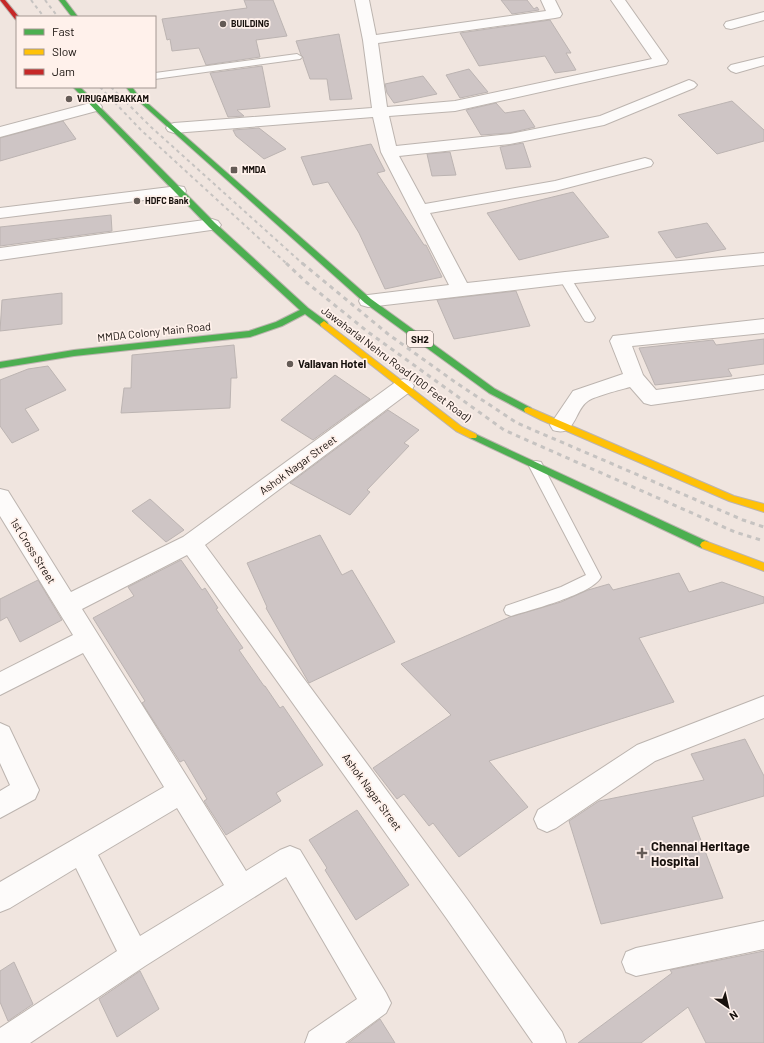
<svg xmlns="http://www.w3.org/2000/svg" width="764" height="1043" viewBox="0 0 764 1043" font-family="Barlow,sans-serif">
<rect width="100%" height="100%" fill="#f0e5df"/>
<!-- building -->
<g fill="#cec5c5" stroke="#bcb4b2">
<polygon points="244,0 273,0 287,36 256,40 260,57 206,65 199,48 172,51 170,39 167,40 162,19 247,8"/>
<polygon points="501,0 527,0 534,9 537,7 539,10 512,14"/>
<polygon points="550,20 571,53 566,53 576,70 555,73 545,56 479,66 460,33"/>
<polygon points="339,34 352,99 330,100 327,79 310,79 303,59 303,57 301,55 296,41"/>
<polygon points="262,66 270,107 237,110 244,116 228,117 210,73"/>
<polygon points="469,69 488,92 460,98 446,75"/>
<polygon points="423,76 437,94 394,103 387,93 385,84"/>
<polygon points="732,101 764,130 764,141 717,154 678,115"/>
<polygon points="496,103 505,113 524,110 535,127 510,133 481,135 466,110"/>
<polygon points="63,121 76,139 0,161 0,138"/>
<polygon points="259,128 286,149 264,159 236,136 233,130"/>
<polygon points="523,143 531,167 506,169 500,147"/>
<polygon points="371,144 385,171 377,173 424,245 426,245 442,277 385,289 359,233 328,182 313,185 301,157"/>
<polygon points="450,152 456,175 432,176 427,154"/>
<polygon points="573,192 609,237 519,260 487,213"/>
<polygon points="111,215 112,231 0,246 0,227"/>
<polygon points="707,223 726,249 676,258 658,232"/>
<polygon points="516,291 530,326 454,339 437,300"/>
<polygon points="62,293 62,324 0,331 2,300"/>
<polygon points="764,339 764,364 728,369 732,376 655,385 639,348 713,340 716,345"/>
<polygon points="234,345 237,378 231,378 230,408 121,413 124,388 131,388 132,355"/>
<polygon points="48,366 66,390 25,409 39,430 12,443 0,426 0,380 28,369"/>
<polygon points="335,375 370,399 313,440 281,420"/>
<polygon points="388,410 419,430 404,443 409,446 367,490 370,492 350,515 290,483"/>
<polygon points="150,499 184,530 166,542 132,511"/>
<polygon points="320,535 342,575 352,570 395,642 309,683 266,608 267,607 247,563"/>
<polygon points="181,560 202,590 205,588 218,608 216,609 243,648 239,650 264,686 265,686 280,708 283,706 323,765 276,793 281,801 226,835 204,801 207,799 184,760 180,762 142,703 145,701 93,618 134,596 128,587"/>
<polygon points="679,573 689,592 722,582 764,597 764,603 639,638 674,702 489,761 528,807 459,857 433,823 429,826 404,794 397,799 373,768 451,715 401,664 510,617 561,602 588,590 609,584 613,590"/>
<polygon points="38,580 62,620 20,642 7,617 0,621 0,599"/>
<polygon points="745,739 764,776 764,796 692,817 723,898 601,924 569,821 599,801 704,780 691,754"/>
<polygon points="357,810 409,885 356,920 325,870 327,868 309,840"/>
<polygon points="764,951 764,1043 706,1043 688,1007 641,1043 578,1043 672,973 670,970"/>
<polygon points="14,962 33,1004 8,1021 0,1002 0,971"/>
<polygon points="140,971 159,1009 117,1037 99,999"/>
<polygon points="380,1019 395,1043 348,1043"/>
</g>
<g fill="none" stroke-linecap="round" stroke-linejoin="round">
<!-- lane casing -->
<g stroke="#bcb4af" stroke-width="2">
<g id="lane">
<polygon points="297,54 302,57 300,59 155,79 155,73"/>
<polygon points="565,274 569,275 595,318 593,321 589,322 585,321 583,318 559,278 561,275"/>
<path d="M536 461 541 462 601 577C593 594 530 610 511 616L506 614 504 610 506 606 561 587 586 575 529 466 531 462Z"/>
</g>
</g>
<!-- street casing -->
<g stroke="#bcb4af" stroke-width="2">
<g id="street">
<polygon points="355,0 369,0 376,35 546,11 541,0 555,0 562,14 560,17 555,18 378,43 387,107 455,101 652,59 611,0 625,0 668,61 666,64 661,65 455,111 389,116 396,146 510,134 600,116 684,82 689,80 694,82 697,85 694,88 604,125 510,144 399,156 425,204 555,181 645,158 651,160 653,163 651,166 555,191 430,213 467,283 565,272 764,253 764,265 565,284 368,307 361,305 359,301 361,297 368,295 449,285 381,152 373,117 174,133 168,131 166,128 168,125 174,123 372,108 363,40"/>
<polygon points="764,12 764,20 731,29 726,28 724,25 726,22"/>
<polygon points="764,57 764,65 736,73 731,71 728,68 731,65"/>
<polygon points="94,102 100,104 102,107 100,110 0,137 0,127"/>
<polygon points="178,186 184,187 186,191 184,195 0,218 0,208"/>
<polygon points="212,219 218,221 221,225 218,229 0,260 0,248"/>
<path d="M764 319V333L632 346 643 375 656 390 764 375V389L651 405 644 403 630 387C620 390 595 396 588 401 574 410 576 438 553 430L550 425 573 391 623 374 610 341 613 336Z"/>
<path d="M404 379 411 381 414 386 411 391 205 545 467 899 562 1032 566 1043H533L447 919 187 555 82 609 246 871 280 850 290 846 300 850 386 993 391 1003 386 1013 345 1043H305L309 1032 357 999 286 877 145 966 30 1043H0V1028L117 951 76 868 10 908 0 912V882L164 787 83 653 0 695V672L73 635 0 516V489L8 491 71 592 183 537 397 381ZM177 808 224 885 140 936 98 855Z"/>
<polygon points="764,696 764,718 655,761 556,828 547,832 538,828 534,819 538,810 637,745"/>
<polygon points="0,723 9,727 39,790 35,799 0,818 0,791 10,785 0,763"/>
<polygon points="764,921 764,949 636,976 626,972 622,962 626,952 636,948"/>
</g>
</g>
<!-- fast casing -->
<g stroke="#bcb4af" stroke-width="2">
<g id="fast">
<polygon points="59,0 65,0 78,17 72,17"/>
<polygon points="73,87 80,87 215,223 308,308 327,322 328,324 327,326 321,326 305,314 282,326 250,337 74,356 0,368 0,362 74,350 249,331 276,322 300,310 209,227"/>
<polygon points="126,87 132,87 137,94 371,299 495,389 531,408 532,410 531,412 525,412 489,393 365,303 133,96"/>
<polygon points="473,433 708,542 710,545 708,548 702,548 470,438 469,436 470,434"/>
</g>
</g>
<!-- slow casing -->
<g stroke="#bcb4af" stroke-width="2">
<g id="slow">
<polygon points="324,321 462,427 476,434 477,436 476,438 470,438 456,431 321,326 320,324"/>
<polygon points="528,407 734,496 764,504 764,512 729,501 541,420 525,412 524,410 525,408"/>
<polygon points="705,541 764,563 764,571 702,548 700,545 702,542"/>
</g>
</g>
<!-- jam casing -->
<g stroke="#bcb4af" stroke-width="2">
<polygon id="jam" points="0,0 5,0 19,17 17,17 17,20 15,19"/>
</g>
<!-- lane -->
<use href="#lane" fill="#fdfbfa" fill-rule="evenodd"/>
<!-- street -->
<use href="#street" fill="#fdfbfa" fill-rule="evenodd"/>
<!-- fast -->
<use href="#fast" fill="#4caf50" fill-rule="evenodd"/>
<!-- slow -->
<use href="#slow" fill="#ffc107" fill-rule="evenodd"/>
<!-- jam -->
<use href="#jam" fill="#c62828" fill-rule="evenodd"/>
<!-- rail-far1 -->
<g stroke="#c6c3c1" stroke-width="2" stroke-dasharray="3.5 3.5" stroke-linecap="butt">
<polyline points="31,0 44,17"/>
<polyline points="45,0 58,17"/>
<polyline points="100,87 141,130 287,264"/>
<polyline points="111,87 151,127 303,264"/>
</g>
<!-- rail -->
<g stroke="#c6c3c1" stroke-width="3" stroke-dasharray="4.5 4.5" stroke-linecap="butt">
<polyline points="286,263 306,282 368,332 504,430 735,532 764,541"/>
<polyline points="302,263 388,334 455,382 517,423 743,520 764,527"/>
</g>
</g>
<!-- markers -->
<g fill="#645b56" stroke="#fff1eb" stroke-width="1.5">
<circle cx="223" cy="24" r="4"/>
<circle cx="69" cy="99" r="4"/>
<rect x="230" y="166" width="8" height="8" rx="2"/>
<circle cx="137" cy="201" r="4"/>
<circle cx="290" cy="364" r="4"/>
<path d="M640 847h4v4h4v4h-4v4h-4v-4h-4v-4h4z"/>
</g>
<g text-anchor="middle" stroke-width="3.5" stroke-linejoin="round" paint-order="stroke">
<!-- far-poi labels -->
<g font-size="9" font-weight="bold" fill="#18110d" stroke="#fff1eb" text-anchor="start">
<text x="231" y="27">BUILDING</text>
<text x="77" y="102">VIRUGAMBAKKAM</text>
<text x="242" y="173">MMDA</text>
<text x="145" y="204">HDFC Bank</text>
</g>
<!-- shield labels -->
<rect fill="#fff1eb" stroke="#5d5450" stroke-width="1" x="407" y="331" width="26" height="16" rx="3"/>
<g font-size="10" font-weight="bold" fill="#18110d">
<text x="420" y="343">SH2</text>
</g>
<!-- street labels -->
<g font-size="11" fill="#18110d" stroke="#fff1eb">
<text transform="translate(154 332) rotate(-6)" y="4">MMDA Colony Main Road</text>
<text transform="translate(396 364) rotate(37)" y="4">Jawaharlal Nehru Road (100 Feet Road)</text>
<text transform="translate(298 465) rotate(-36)" y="4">Ashok Nagar Street</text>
<text transform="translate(33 551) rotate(58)" y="4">1st Cross Street</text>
<text transform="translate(372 792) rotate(54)" y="4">Ashok Nagar Street</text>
</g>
<!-- poi labels -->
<g font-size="11" font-weight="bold" fill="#18110d" stroke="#fff1eb" text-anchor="start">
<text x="298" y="368">Vallavan Hotel</text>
</g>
<!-- near-poi labels -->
<g font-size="13" font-weight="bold" fill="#18110d" stroke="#fff1eb" text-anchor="start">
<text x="651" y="851">Chennai Heritage<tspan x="651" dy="15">Hospital</tspan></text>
</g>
</g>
<!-- legend -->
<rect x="16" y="16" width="140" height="72" fill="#fff1eb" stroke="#a39792"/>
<rect x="24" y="29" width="20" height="6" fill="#4caf50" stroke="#a39792"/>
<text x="52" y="36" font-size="12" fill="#18110d">Fast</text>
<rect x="24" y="49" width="20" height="6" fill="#ffc107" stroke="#a39792"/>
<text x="52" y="56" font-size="12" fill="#18110d">Slow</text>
<rect x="24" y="69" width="20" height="6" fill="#c62828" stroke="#a39792"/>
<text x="52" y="76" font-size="12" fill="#18110d">Jam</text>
<!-- north arrow -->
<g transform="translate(728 1007) rotate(146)" stroke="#fff1eb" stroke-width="3" paint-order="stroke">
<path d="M0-3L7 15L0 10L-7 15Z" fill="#18110d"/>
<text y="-6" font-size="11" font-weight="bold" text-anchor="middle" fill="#18110d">N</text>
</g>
</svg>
